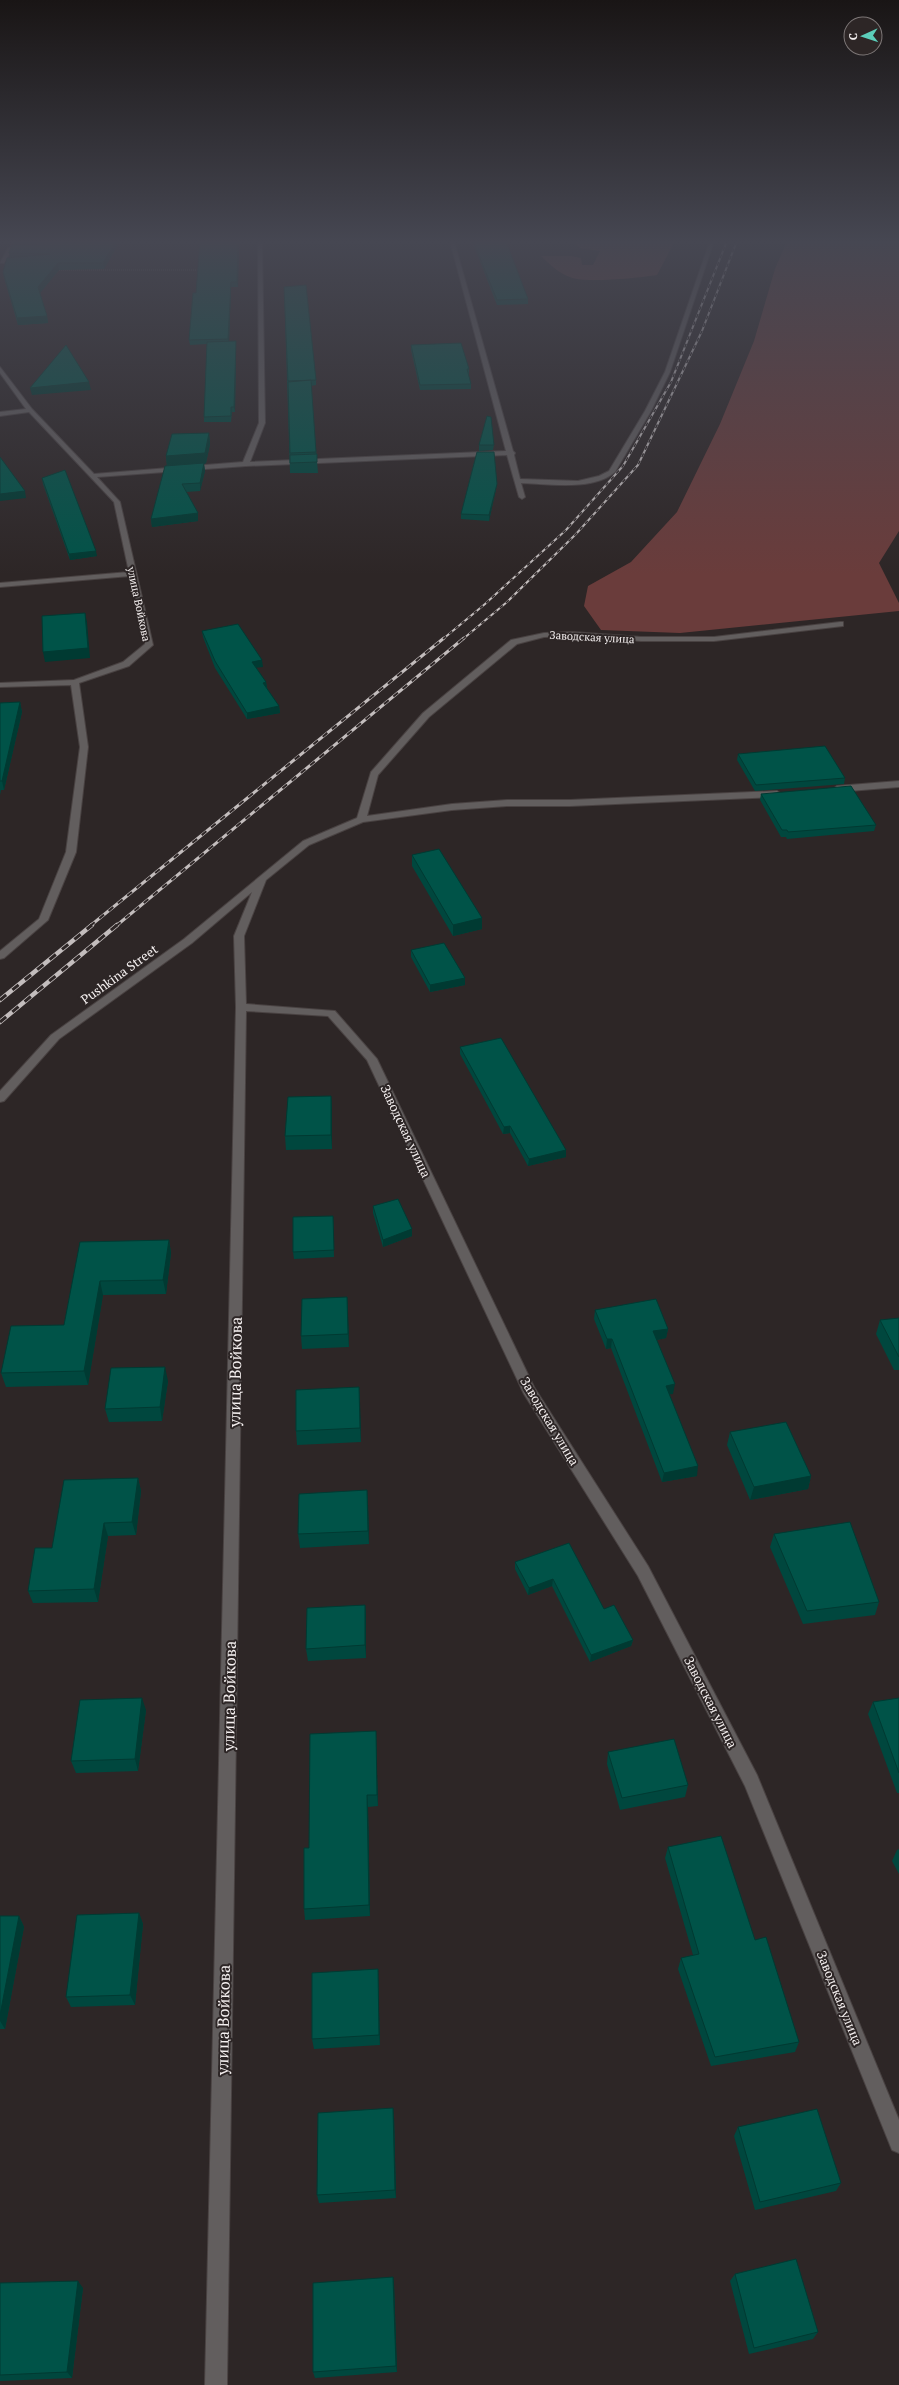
<svg xmlns="http://www.w3.org/2000/svg" width="899" height="2385" viewBox="0 0 899 2385" font-family="'PT Serif',serif">
<rect width="100%" height="100%" fill="#2d2626"/>
<!-- green -->
<g fill="#6a3c3b">
<path d="M573 241H675L657 275C638 278 596 282 577 279 563 277 550 265 541 256H571L581 258 582 265H593L600 251 580 248Z"/>
<polygon points="787,241 899,241 899,531 879,563 899,603 899,611 680,633 601,630 584,606 588,586 631,562 677,512 720,424 754,341 775,269"/>
</g>
<g fill="none" stroke-linecap="round" stroke-linejoin="round">
<!-- minor casing -->
<g stroke="#494242" stroke-width="2">
<g id="minor">
<path d="M258 241H262L265 423 250 462 506 451 450 241H454L513 451 515 453 514 455 520 479 578 481 599 476 609 471 645 411 665 372 710 241H714L670 372 651 411 615 472C594 491 548 484 521 483L525 497 522 499 519 497 507 455 246 466 97 477 120 502 153 645 129 666 79 683 88 747 76 852 48 920 4 958 0 959V951L39 919 66 852 80 747 71 685 0 687V683L74 680 123 662 145 644 130 576 0 587V583L129 572 114 502 29 412 0 416V412L26 409 0 373V367L32 409 94 474 243 462 259 423Z"/>
<polygon points="27,247 29,249 12,250 4,263 0,263 8,248"/>
<polygon points="840,622 843,622 843,626 714,641 641,641 573,636 544,637 517,644 429,717 378,775 367,816 452,804 507,800 570,800 777,791 781,794 777,797 570,806 507,806 452,810 363,822 309,845 266,880 244,936 246,1004 335,1011 377,1059 534,1387 648,1566 757,1775 899,2120 899,2153 892,2150 745,1786 638,1576 524,1394 367,1060 328,1016 246,1011 227,2385 205,2385 236,1007 234,936 252,892 192,943 59,1039 4,1101 0,1102 0,1091 51,1035 184,939 303,841 357,818 371,772 423,713 511,640 544,633 573,632 641,637 714,637"/>
<polygon points="899,781 899,787 837,792 833,789 837,786"/>
</g>
</g>
<!-- path -->
<polyline stroke="#6b6565" stroke-width="1" stroke-dasharray="1 1" stroke-linecap="butt" points="57,270 200,270"/>
<!-- minor -->
<use href="#minor" fill="#625e5e" fill-rule="evenodd"/>
<!-- rail-far2 casing -->
<g stroke="#c3bdbd" stroke-width="2">
<g id="rail-far2">
<polyline points="443,639 485,604 566,530 623,466 671,382 727,241"/>
<polyline points="463,639 507,602 576,534 638,465 702,331 737,241"/>
</g>
</g>
<!-- rail-far1 casing -->
<g stroke="#c3bdbd" stroke-width="3">
<g id="rail-far1">
<polyline points="90,926 444,638"/>
<polyline points="116,926 464,638"/>
</g>
</g>
<!-- rail casing -->
<g stroke="#c3bdbd" stroke-width="4.5">
<g id="rail">
<polyline points="0,1000 92,925"/>
<polyline points="0,1022 117,925"/>
</g>
</g>
<!-- rail-far2 -->
<use href="#rail-far2" stroke="#2d2626" stroke-width="1.5" stroke-dasharray="4" stroke-linecap="butt"/>
<!-- rail-far1 -->
<use href="#rail-far1" stroke="#2d2626" stroke-width="2" stroke-dasharray="6" stroke-linecap="butt"/>
<!-- rail -->
<use href="#rail" stroke="#2d2626" stroke-width="3" stroke-dasharray="8" stroke-linecap="butt"/>
</g>
<!-- wall -->
<g fill="#00473e">
<polygon points="14,241 120,241 104,269 59,270 40,293 47,316 48,323 18,325 4,278 3,272 10,258 9,253 15,245"/>
<polygon points="239,241 238,287 231,287 229,341 236,346 235,412 232,412 231,422 204,422 204,417 207,344 190,345 189,340 196,293"/>
<polygon points="472,241 506,241 528,299 528,304 497,305"/>
<polygon points="284,287 316,380 316,385 311,386 318,473 290,473"/>
<polygon points="411,345 469,369 469,374 468,374 471,384 471,389 420,390 411,350"/>
<polygon points="209,433 210,444 206,463 204,464 205,471 200,491 186,492 198,513 198,521 152,527 151,519 167,466 166,456"/>
<polygon points="479,445 494,445 493,450 479,451"/>
<polygon points="42,478 97,556 70,560 43,484"/>
<polygon points="496,489 489,521 461,519 461,514"/>
<polygon points="202,631 263,667 256,667 266,682 267,688 279,706 280,713 247,719 215,668 203,637"/>
<polygon points="20,702 22,712 4,790 1,790 0,795 0,703"/>
<polygon points="738,754 845,778 844,784 755,791 737,760"/>
<polygon points="761,794 876,825 874,831 787,839 786,837 781,837 760,800"/>
<polygon points="412,855 482,918 482,929 453,936 412,866"/>
<polygon points="411,950 465,978 465,985 430,992 411,957"/>
<polygon points="460,1047 566,1150 566,1157 528,1166 510,1133 503,1134 460,1054"/>
<polygon points="331,1096 332,1110 332,1149 286,1150 285,1136"/>
<polygon points="373,1206 412,1236 383,1247 373,1213"/>
<polygon points="333,1216 334,1257 294,1259 293,1252"/>
<polygon points="169,1240 171,1253 166,1294 103,1295 88,1385 6,1387 1,1373 64,1325 80,1242"/>
<polygon points="347,1297 349,1347 302,1349 301,1336"/>
<polygon points="595,1310 668,1329 666,1338 657,1340 673,1394 669,1394 697,1476 662,1482 611,1348 606,1349 594,1319"/>
<polygon points="899,1318 899,1370 894,1370 876,1334 880,1320"/>
<polygon points="168,1381 162,1421 109,1422 105,1409"/>
<polygon points="359,1387 361,1442 297,1445 296,1431"/>
<polygon points="730,1432 811,1476 808,1489 750,1500 727,1445"/>
<polygon points="138,1478 141,1491 136,1535 108,1536 98,1602 33,1603 28,1591 52,1548"/>
<polygon points="368,1504 369,1544 300,1548 298,1534"/>
<polygon points="774,1534 879,1602 875,1615 803,1624 770,1547"/>
<polygon points="569,1543 604,1609 633,1640 631,1646 590,1662 552,1586 528,1595 515,1569 515,1562"/>
<polygon points="365,1605 366,1617 366,1658 308,1661 306,1649"/>
<polygon points="899,1698 899,1793 897,1793 868,1714 873,1702"/>
<polygon points="146,1710 138,1771 76,1773 71,1761"/>
<polygon points="376,1743 378,1806 368,1807 370,1916 305,1920 304,1909 309,1848"/>
<polygon points="608,1752 688,1785 685,1797 620,1810 607,1764"/>
<polygon points="668,1847 755,1940 799,2042 795,2052 711,2066 678,1969 681,1958 693,1955 665,1858"/>
<polygon points="899,1849 899,1874 892,1861 897,1850"/>
<polygon points="139,1913 143,1924 135,2005 71,2007 66,1997"/>
<polygon points="0,1916 19,1916 24,1927 5,2029 0,2029"/>
<polygon points="378,1969 378,1979 380,2045 314,2049 312,2039"/>
<polygon points="394,2117 396,2198 319,2203 317,2195"/>
<polygon points="738,2127 841,2183 836,2191 755,2210 734,2136"/>
<polygon points="735,2274 818,2332 813,2339 749,2354 730,2281"/>
<polygon points="393,2277 394,2284 397,2372 315,2378 313,2372"/>
<polygon points="0,2283 83,2288 72,2378 0,2381"/>
</g>
<!-- shaded-wall -->
<g fill="#003a32">
<polygon points="116,241 120,241 104,269 103,263"/>
<polygon points="238,241 239,241 238,287 237,282"/>
<polygon points="58,263 59,270 39,294 38,287"/>
<polygon points="231,282 231,287 229,344 228,339"/>
<polygon points="47,316 48,323 18,325 17,318"/>
<polygon points="236,341 236,346 235,412 234,407"/>
<polygon points="89,382 91,390 32,395 30,388"/>
<polygon points="209,433 210,444 206,463 204,464 205,471 200,491 200,483 167,467 166,456"/>
<polygon points="497,484 496,489 489,521 489,515"/>
<polygon points="25,491 26,498 0,501 0,494"/>
<polygon points="198,513 198,521 152,527 151,519"/>
<polygon points="96,551 97,556 70,560 69,554"/>
<polygon points="85,613 87,622 90,658 45,662 43,652"/>
<polygon points="262,660 263,667 253,668 252,662"/>
<polygon points="266,682 267,688 263,683"/>
<polygon points="20,702 22,712 4,790 2,781"/>
<polygon points="279,706 280,713 247,719 247,713"/>
<polygon points="482,918 482,929 453,936 453,925"/>
<polygon points="465,978 465,985 430,992 430,985"/>
<polygon points="331,1096 332,1110 332,1149 331,1135"/>
<polygon points="510,1126 510,1133 503,1134 504,1127"/>
<polygon points="566,1150 566,1157 528,1166 529,1159"/>
<polygon points="412,1229 412,1236 383,1247 383,1240"/>
<polygon points="169,1240 171,1253 166,1294 163,1280"/>
<polygon points="100,1281 103,1295 88,1385 84,1371"/>
<polygon points="347,1297 348,1311 349,1347 348,1334"/>
<polygon points="668,1329 666,1338 652,1341 653,1331"/>
<polygon points="607,1339 612,1339 611,1348 606,1349"/>
<polygon points="165,1367 168,1381 162,1421 160,1407"/>
<polygon points="675,1384 673,1394 664,1395 666,1386"/>
<polygon points="359,1387 360,1401 361,1442 360,1428"/>
<polygon points="698,1466 697,1476 662,1482 664,1473"/>
<polygon points="811,1476 808,1489 750,1500 754,1487"/>
<polygon points="138,1478 141,1491 136,1535 132,1522"/>
<polygon points="367,1490 368,1504 369,1544 368,1531"/>
<polygon points="104,1523 108,1536 98,1602 94,1589"/>
<polygon points="553,1579 552,1586 528,1595 529,1588"/>
<polygon points="365,1605 366,1617 366,1658 365,1645"/>
<polygon points="633,1640 631,1646 590,1662 591,1655"/>
<polygon points="142,1698 146,1710 138,1771 135,1759"/>
<polygon points="376,1731 376,1743 378,1806 377,1795"/>
<polygon points="367,1795 368,1807 370,1916 369,1905"/>
<polygon points="139,1913 143,1924 135,2005 130,1995"/>
<polygon points="19,1916 24,1927 5,2029 0,2021 0,2015"/>
<polygon points="378,1969 378,1979 380,2045 379,2035"/>
<polygon points="393,2108 394,2117 396,2198 395,2190"/>
<polygon points="393,2277 394,2284 397,2372 396,2366"/>
<polygon points="78,2281 83,2288 72,2378 67,2372"/>
</g>
<!-- building -->
<g fill="#005348" stroke="#003a32">
<polygon points="99,241 116,241 103,263 58,263 38,287 47,316 17,318 3,272 7,258 50,254 9,253 12,245 100,242"/>
<polygon points="200,241 238,241 237,282 231,282 228,339 189,340 193,293 196,293"/>
<polygon points="473,241 506,241 528,299 497,300"/>
<polygon points="306,285 316,380 288,381 284,287"/>
<polygon points="236,341 234,407 231,407 231,416 204,417 207,342"/>
<polygon points="461,343 469,369 467,369 471,384 420,385 411,345"/>
<polygon points="66,345 89,382 30,388"/>
<polygon points="311,380 316,452 290,453 288,382"/>
<polygon points="487,416 491,417 494,445 479,445"/>
<polygon points="209,433 205,453 166,456 172,434"/>
<polygon points="477,452 494,452 497,484 489,515 461,514"/>
<polygon points="317,454 317,462 290,463 290,455"/>
<polygon points="0,457 25,491 0,494"/>
<polygon points="204,463 200,483 182,484 198,513 151,519 165,466"/>
<polygon points="65,470 96,551 69,554 42,478"/>
<polygon points="85,613 88,648 43,652 42,616"/>
<polygon points="238,624 262,660 252,662 266,682 263,683 279,706 247,713 215,661 202,631"/>
<polygon points="20,702 2,781 0,781 0,703"/>
<polygon points="825,746 845,778 756,785 738,754"/>
<polygon points="851,786 876,825 788,832 787,830 782,830 761,794"/>
<polygon points="439,849 482,918 453,925 412,855"/>
<polygon points="444,943 465,978 430,985 411,950"/>
<polygon points="501,1038 566,1150 529,1159 510,1126 504,1127 460,1047"/>
<polygon points="331,1096 331,1135 285,1136 288,1097"/>
<polygon points="398,1199 412,1229 383,1240 373,1206"/>
<polygon points="333,1216 334,1250 293,1252 293,1217"/>
<polygon points="169,1240 163,1280 100,1281 84,1371 1,1373 11,1326 64,1325 80,1242"/>
<polygon points="347,1297 348,1334 301,1336 302,1299"/>
<polygon points="656,1299 668,1329 653,1331 675,1384 666,1386 698,1466 664,1473 612,1339 607,1339 595,1310"/>
<polygon points="899,1318 899,1357 880,1320"/>
<polygon points="165,1367 160,1407 105,1409 111,1368"/>
<polygon points="359,1387 360,1428 296,1431 296,1390"/>
<polygon points="786,1422 811,1476 754,1487 730,1432"/>
<polygon points="138,1478 132,1522 104,1523 94,1589 28,1591 35,1548 52,1548 64,1480"/>
<polygon points="367,1490 368,1531 298,1534 299,1494"/>
<polygon points="850,1522 879,1602 807,1611 774,1534"/>
<polygon points="569,1543 604,1609 614,1605 633,1640 591,1655 553,1579 529,1588 515,1562"/>
<polygon points="365,1605 365,1645 306,1649 307,1608"/>
<polygon points="142,1698 135,1759 71,1761 80,1700"/>
<polygon points="899,1698 899,1773 873,1702"/>
<polygon points="376,1731 377,1795 367,1795 369,1905 304,1909 304,1848 309,1848 310,1734"/>
<polygon points="674,1739 688,1785 622,1798 608,1752"/>
<polygon points="721,1836 755,1940 766,1937 799,2042 715,2057 681,1958 699,1954 668,1847"/>
<polygon points="139,1913 130,1995 66,1997 77,1915"/>
<polygon points="0,1916 19,1916 0,2015"/>
<polygon points="378,1969 379,2035 312,2039 312,1973"/>
<polygon points="393,2108 395,2190 317,2195 318,2113"/>
<polygon points="817,2109 841,2183 760,2202 738,2127"/>
<polygon points="796,2259 818,2332 754,2348 735,2274"/>
<polygon points="393,2277 396,2366 313,2372 313,2283"/>
<polygon points="78,2281 67,2372 0,2375 0,2283"/>
</g>
<!-- sky -->
<linearGradient id="sky" x2="0" y2="1"><stop stop-color="#191515"/><stop offset="0.42" stop-color="#464752"/><stop offset="1" stop-color="#464752" stop-opacity="0"/></linearGradient>
<rect width="899" height="575" fill="url(#sky)"/>
<g text-anchor="middle" stroke-width="4" stroke-linejoin="round" paint-order="stroke">
<!-- far-street labels -->
<g font-size="11" fill="#f5f0f0" stroke="#2d2626">
<text transform="translate(139 604) rotate(78)" y="4">улица Войкова</text>
<text transform="translate(592 637) rotate(3)" y="4">Заводская улица</text>
</g>
<!-- street labels -->
<g font-size="13" fill="#f5f0f0" stroke="#2d2626">
<text transform="translate(119 974) rotate(-36)" y="5">Pushkina Street</text>
<text transform="translate(406 1131) rotate(65)" y="5">Заводская улица</text>
<text transform="translate(550 1421) rotate(59)" y="5">Заводская улица</text>
<text transform="translate(711 1702) rotate(63)" y="5">Заводская улица</text>
<text transform="translate(840 1998) rotate(68)" y="5">Заводская улица</text>
</g>
<!-- near-street labels -->
<g font-size="16" fill="#f5f0f0" stroke="#2d2626">
<text transform="translate(235 1372) rotate(-89)" y="6">улица Войкова</text>
<text transform="translate(229 1696) rotate(-89)" y="6">улица Войкова</text>
<text transform="translate(223 2020) rotate(-89)" y="6">улица Войкова</text>
</g>
</g>
<!-- north arrow -->
<g transform="translate(863 36) rotate(267)"><circle r="19" fill="#2d2626" stroke="#7d7777"/>
<path d="M0-3L7 15L0 10L-7 15Z" fill="#5cceba"/>
<text y="-6" font-size="11" font-weight="bold" text-anchor="middle" fill="#f5f0f0">С</text>
</g>
</svg>
